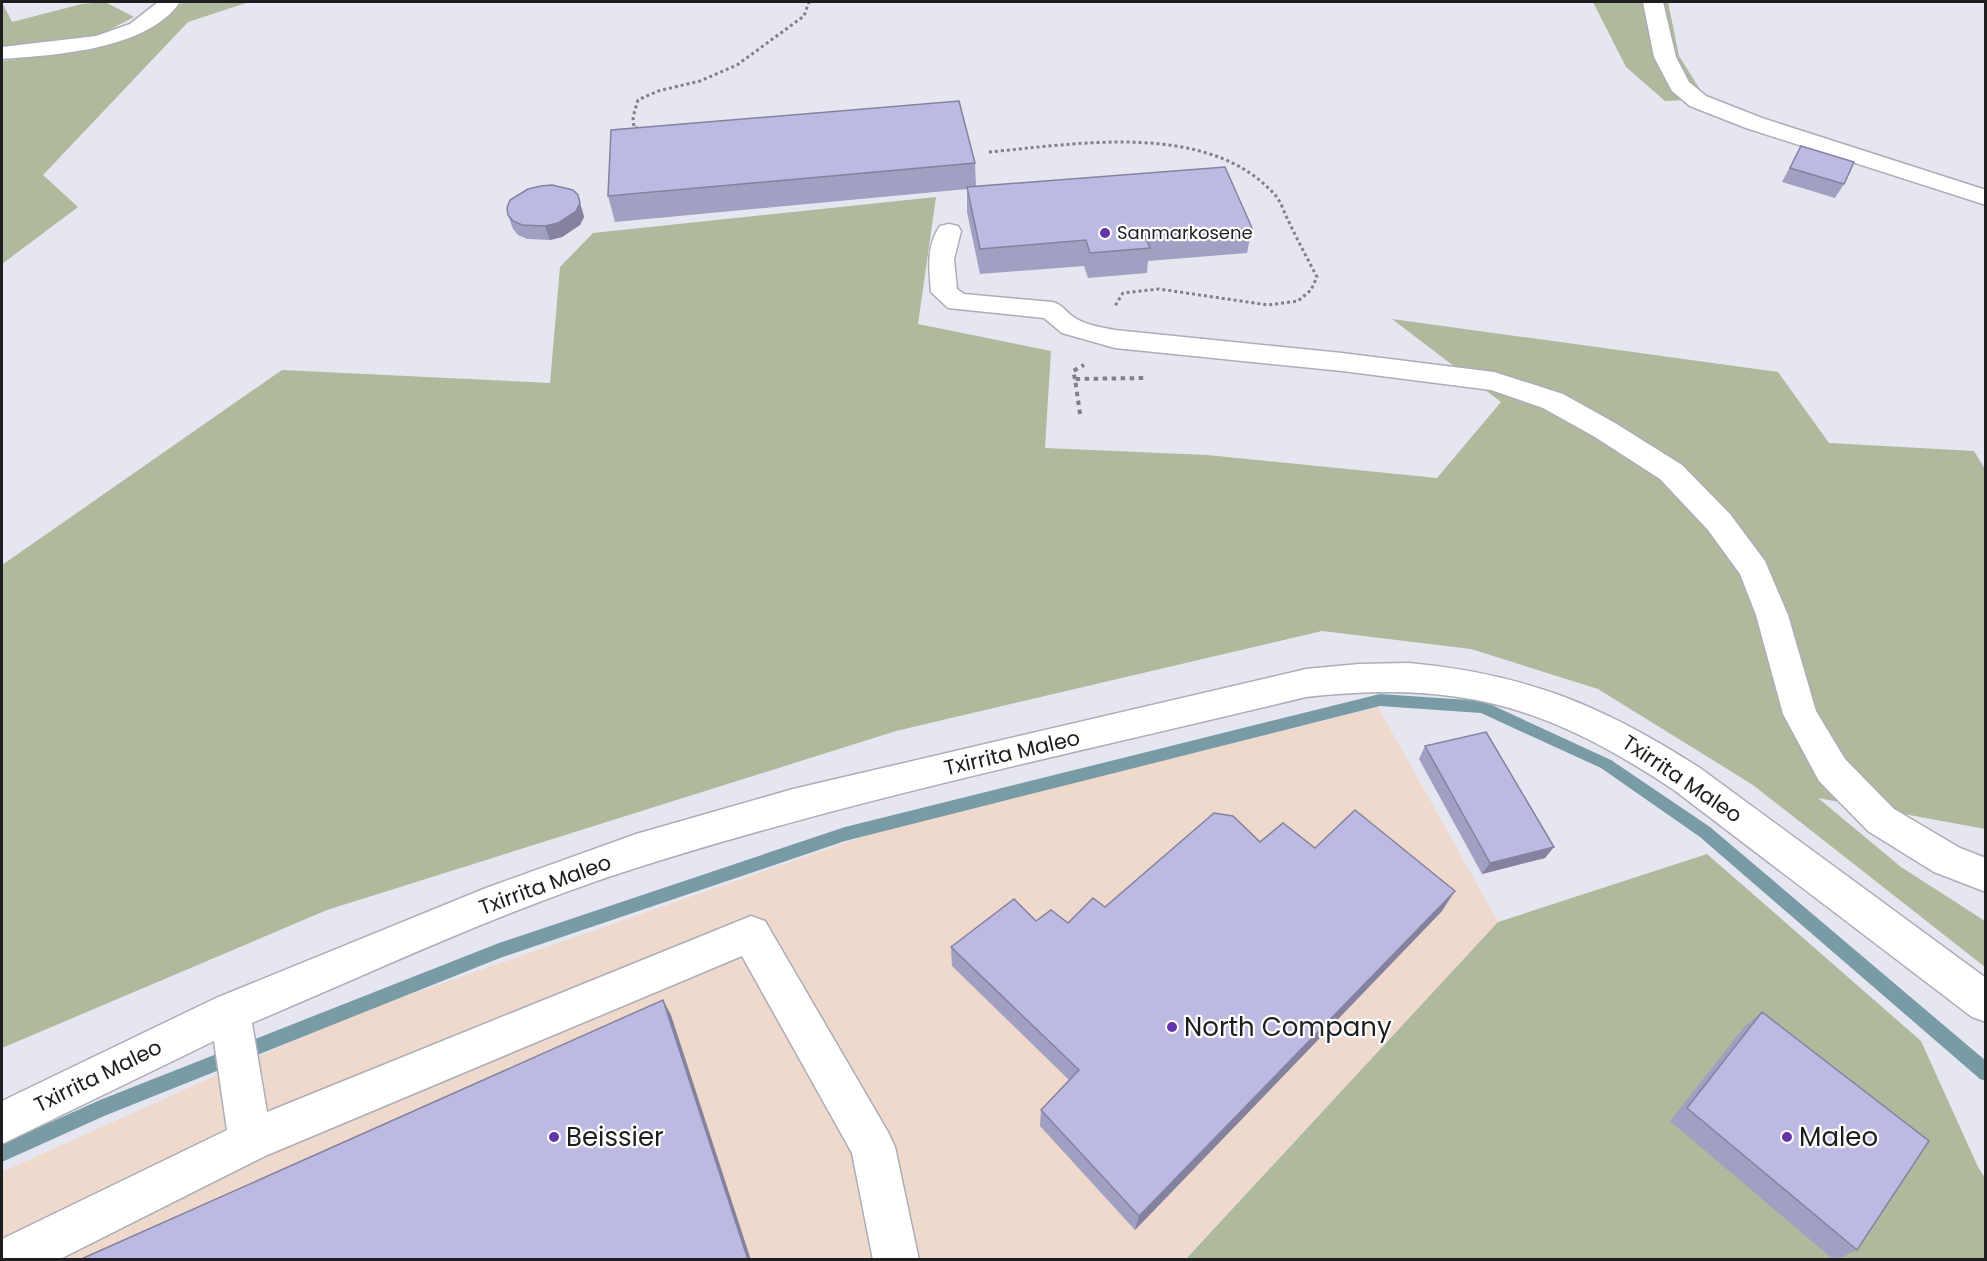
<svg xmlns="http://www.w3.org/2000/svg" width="1987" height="1261" viewBox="0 0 1987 1261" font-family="Poppins,sans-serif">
<rect width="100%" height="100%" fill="#e5e6f0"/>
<!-- industrial -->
<polygon fill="#efd8cc" points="1378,707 1498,922 1185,1259 2,1259 2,1172 346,1017 882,830"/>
<!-- green -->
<g fill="#afb99c">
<polygon points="2,2 12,22 82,4 105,2 134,17 92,39 2,49"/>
<polygon points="184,2 249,2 188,22 43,175 78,207 2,264 2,61 91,50 137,34"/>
<polygon points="1593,2 1668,2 1679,56 1706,99 1665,101 1626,67"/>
<polygon points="936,197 918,324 1051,351 1045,448 1207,455 1437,478 1501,402 1392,319 1778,372 1829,443 1974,451 1985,469 1985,829 1818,798 1901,867 1985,921 1985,967 1753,785 1598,689 1471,649 1322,631 896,731 327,910 2,1048 2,565 282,370 550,383 560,267 593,233"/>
<polygon points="1707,854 1921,1041 1978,1167 1985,1178 1985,1259 1185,1260 1498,922"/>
</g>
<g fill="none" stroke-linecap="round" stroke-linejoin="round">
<!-- stream -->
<polygon fill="#789ba6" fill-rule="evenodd" points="1380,694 1483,701 1611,760 1710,827 1986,1061 1986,1081 1980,1079 1700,837 1601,768 1481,713 1380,706 845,841 500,958 104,1116 2,1162 2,1144 100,1100 499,943 845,827"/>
<!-- minor casing -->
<g stroke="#acadb7" stroke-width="3">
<g id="minor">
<path d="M158 2H180C147 50 55 55 2 59V47L96 36 130 24Z"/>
<polygon points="1643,2 1663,2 1676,57 1689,82 1706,96 1762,118 1986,190 1986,205 1746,128 1690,106 1672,91 1654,57"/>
<path d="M949 224 958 226 961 231 954 259 957 289 964 294 1052 302C1062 304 1064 310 1072 316 1084 325 1100 327 1115 330L1342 353 1494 372 1563 394 1615 423 1682 465 1730 514 1765 561 1788 615 1816 711 1845 759 1894 809 1960 848 1986 858V892L1934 872 1868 831 1819 781 1783 714 1756 615 1740 574 1708 530 1660 479 1595 437 1543 408 1491 390 1342 371 1115 348 1062 333 1044 318 948 308 931 292C929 269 926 246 940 226Z"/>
<path d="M1409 663C1526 674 1602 705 1700 768L1986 978V1022L1972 1017 1674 790C1546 705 1459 680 1306 697 1083 751 857 798 639 867 506 909 380 969 252 1023L267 1112 751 916 765 921 888 1132 895 1147 919 1260H873L852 1153 742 956 265 1156 58 1260H2V1239L227 1130 214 1041 2 1144V1101L216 998 486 888 636 834 793 789 1306 669 1359 664Z"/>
</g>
</g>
<!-- path-far1 -->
<g stroke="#808087" stroke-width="3" stroke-dasharray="3 3" stroke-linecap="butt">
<polyline points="638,128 634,128 633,117 638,100 658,91 700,81 737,65 804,16 809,2"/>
<path d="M989 152C1077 144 1210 120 1276 196 1281 202 1284 212 1288 220 1297 239 1307 258 1317 277L1311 290 1298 301 1268 305 1159 289 1123 293 1115 306"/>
</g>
<!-- path -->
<g stroke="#808087" stroke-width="4" stroke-dasharray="4.5 4.5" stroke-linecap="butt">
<polyline points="1075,379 1073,371 1084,365"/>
<polyline points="1080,414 1075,379 1144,378"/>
</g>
<!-- minor -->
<use href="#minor" fill="#fff" fill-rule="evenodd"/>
</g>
<!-- wall -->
<g fill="#a2a0c2">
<polygon points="1801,146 1844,184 1835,198 1782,182"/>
<polygon points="975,163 976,186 1252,228 1247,253 1148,261 1147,273 1088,278 1084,266 980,274 967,212 967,189 615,222 608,196"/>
<polygon points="582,209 584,217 580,225 562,237 550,240 527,239 518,235 513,229 508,215"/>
<polygon points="1425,746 1545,858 1482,874 1419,759"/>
<polygon points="1260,842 1315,848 1442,911 1135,1230 1040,1126 1041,1110 1069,1080 952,966 951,947 1036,921 1068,923"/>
<polygon points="1762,1012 1857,1250 1836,1260 1834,1260 1670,1121 1744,1027"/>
</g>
<!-- shaded-wall -->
<g fill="#84829e">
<polygon points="578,195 584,217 580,225 562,237 550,240 545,226"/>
<polygon points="1554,847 1545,858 1482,874 1490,863"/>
<polygon points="1455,891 1442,911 1135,1230 1139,1216"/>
<polygon points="663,1000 671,1015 751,1260 748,1260"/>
</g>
<!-- building -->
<g fill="#bcbae2" stroke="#84829e" stroke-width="1.5">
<polygon points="959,101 975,163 608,196 611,130"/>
<polygon points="1801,146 1854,162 1844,184 1790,168"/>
<polygon points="1225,167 1252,228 1145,236 1150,248 1090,253 1086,240 980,249 967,187"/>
<polygon points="552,185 573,190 578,195 580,203 576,211 558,223 545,226 522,225 513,221 508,215 507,208 510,200 528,189 541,186"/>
<polygon points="1486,732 1554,847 1490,863 1425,746"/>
<polygon points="1355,810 1455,891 1139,1216 1041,1110 1079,1070 951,947 1014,899 1036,921 1051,910 1068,923 1093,898 1105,907 1214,813 1233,816 1260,842 1283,823 1315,848"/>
<polygon points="663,1000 748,1260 79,1260"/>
<polygon points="1762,1012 1929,1141 1857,1250 1687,1108"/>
</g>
<!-- markers -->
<g fill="#6434ab" stroke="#fff" stroke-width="2">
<circle cx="1105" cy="233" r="6"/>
<circle cx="1172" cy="1027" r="6"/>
<circle cx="554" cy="1137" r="6"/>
<circle cx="1787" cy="1137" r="6"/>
</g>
<g text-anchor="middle" stroke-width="4.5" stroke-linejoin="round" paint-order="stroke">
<!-- far-poi labels -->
<g font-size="18" fill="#1e1e21" stroke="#fff" text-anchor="start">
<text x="1117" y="239">Sanmarkosene</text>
</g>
<!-- street labels -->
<g font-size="21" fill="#1e1e21" stroke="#fff">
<text transform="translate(1012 753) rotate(-13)" y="7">Txirrita Maleo</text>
<text transform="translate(1682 779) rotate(34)" y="7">Txirrita Maleo</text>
<text transform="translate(545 885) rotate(-20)" y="7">Txirrita Maleo</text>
<text transform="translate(98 1076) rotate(-26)" y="7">Txirrita Maleo</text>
</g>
<!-- near-poi labels -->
<g font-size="26" fill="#1e1e21" stroke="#fff" text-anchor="start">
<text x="1184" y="1036">North Company</text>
<text x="566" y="1146">Beissier</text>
<text x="1799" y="1146">Maleo</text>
</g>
</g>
<!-- border -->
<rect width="1987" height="1261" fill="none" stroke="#1e1e21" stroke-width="6"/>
</svg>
